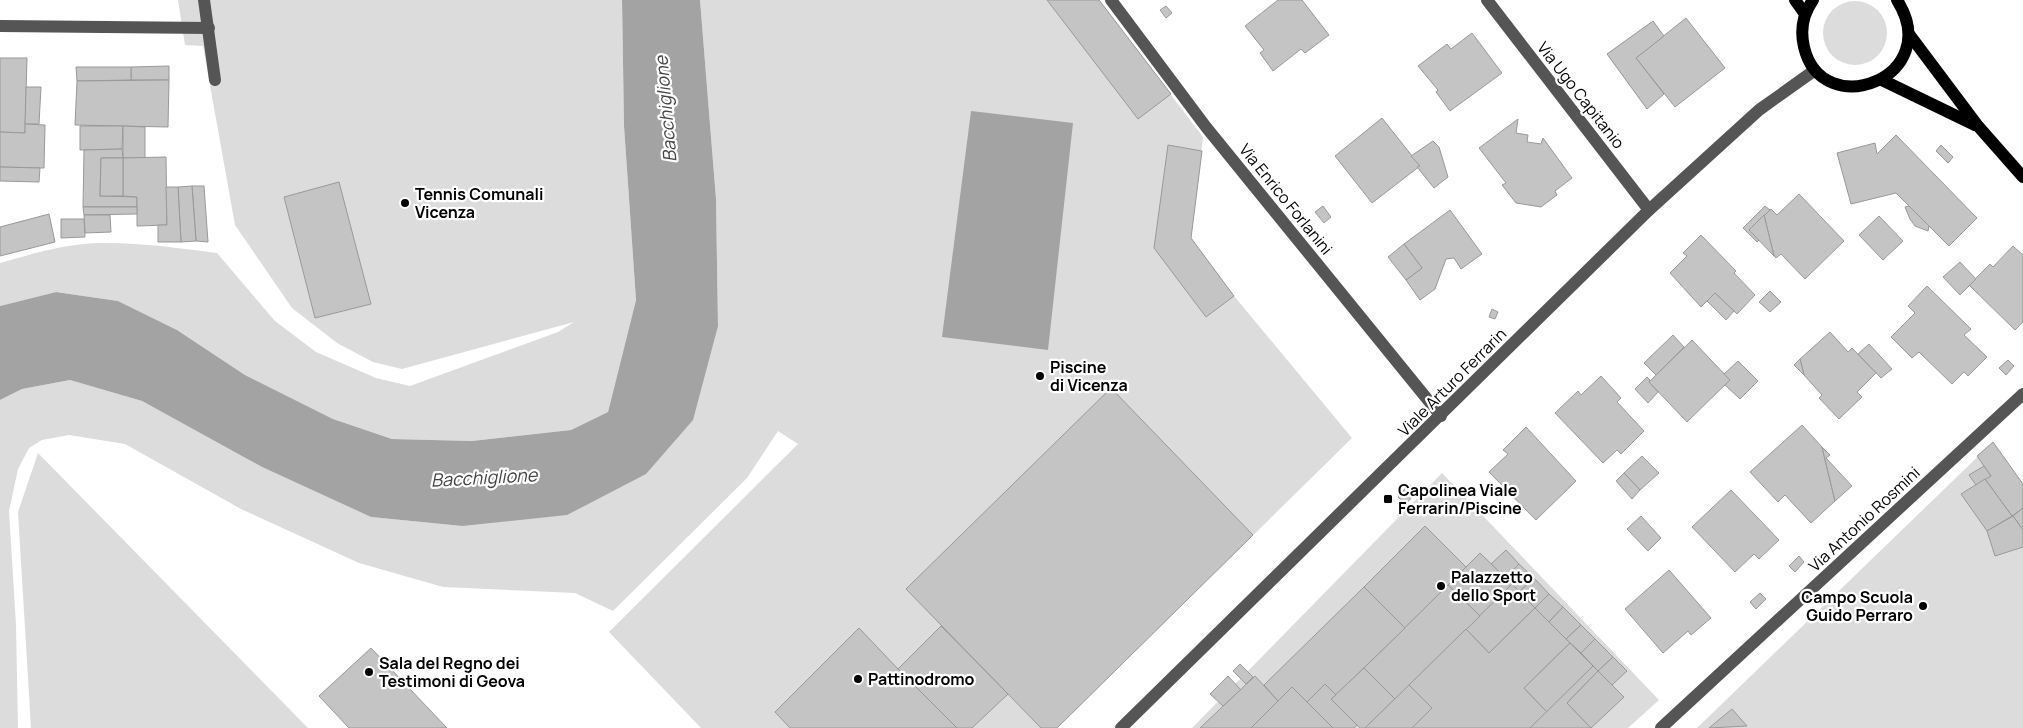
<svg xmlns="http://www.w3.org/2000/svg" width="2023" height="728" viewBox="0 0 2023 728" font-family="Manrope,sans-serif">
<rect width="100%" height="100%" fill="#fff"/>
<!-- green -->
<g fill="#dcdcdc">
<path d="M178 0H622L624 126 636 300 608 412 571 430 472 441 392 439 333 419 245 375 177 330 118 301 56 292 0 306V263C32 254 64 244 98 243 138 242 178 248 217 253L275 321 316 352 376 378 410 386 558 332 574 322 402 369 373 362 337 343 292 308 235 225 203 46 185 45Z"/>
<polygon points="700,0 1099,0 1203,137 1191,238 1234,296 1352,438 1057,728 701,728 609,632 798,444 778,431 747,478 613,611 575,593 443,587 359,563 241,509 125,444 69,435 42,440 29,448 18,469 9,511 16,625 18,728 0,728 0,400 22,389 70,380 142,401 262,467 371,517 462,526 718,326 716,199"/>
<circle cx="1855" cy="33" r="32"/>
<polygon points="1993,442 2023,484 2023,728 1697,728"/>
<polygon points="38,453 308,728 31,728 18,512"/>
<polygon points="1442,473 1659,700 1628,728 1192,728"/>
</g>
<!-- water -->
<g fill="#a3a3a3">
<polygon points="622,0 700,0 716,199 718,326 693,420 646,474 567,515 462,526 371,517 262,467 142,401 70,380 22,389 0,400 0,306 56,292 118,301 177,330 245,375 333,419 392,439 472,441 571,430 608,412 636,300 624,126"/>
<polygon points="971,111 1073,123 1048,350 942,337"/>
</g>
<!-- building -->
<g fill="#c4c4c4" stroke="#999">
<polygon points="1047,0 1099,0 1171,94 1138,119"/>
<polygon points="1278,0 1302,0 1329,35 1305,53 1301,49 1273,71 1260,53 1264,50 1245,26"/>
<polygon points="1166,6 1172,13 1166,18 1160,10"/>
<polygon points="1686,18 1725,68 1675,107 1636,58"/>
<polygon points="1653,21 1664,36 1636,58 1664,94 1647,109 1607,54"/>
<polygon points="1472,33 1502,73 1450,111 1436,92 1438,90 1418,66 1447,44 1451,49"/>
<polygon points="0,58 27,58 25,133 0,132"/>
<polygon points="169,66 169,80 131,80 131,67"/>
<polygon points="76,67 131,67 131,80 77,81"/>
<polygon points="169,80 168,127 75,125 77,81"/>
<polygon points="26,87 41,87 39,124 25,124"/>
<polygon points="1382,118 1420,166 1372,203 1335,156"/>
<polygon points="1518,119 1516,133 1528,135 1527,142 1541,144 1543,138 1572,178 1555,191 1557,195 1541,207 1516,203 1502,185 1506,183 1479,148"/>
<polygon points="25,124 45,125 44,168 0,167 0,132 25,133"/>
<polygon points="80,126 123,126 122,149 80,150"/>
<polygon points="123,126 145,127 145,158 123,158"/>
<polygon points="1896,135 1977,218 1949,246 1896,193 1851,204 1837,153 1875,143 1877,154"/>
<polygon points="1433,141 1439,147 1448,177 1434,188 1417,167 1420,166 1411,156"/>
<polygon points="1168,145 1202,151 1191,238 1234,296 1206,317 1154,248"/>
<polygon points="1941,145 1953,157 1948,163 1936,151"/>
<polygon points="122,149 123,158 101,158 100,196 137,197 137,207 83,207 84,150"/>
<polygon points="166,157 167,225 137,226 137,197 123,196 123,158"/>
<polygon points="101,158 123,158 123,196 100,196"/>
<polygon points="0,167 40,168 39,182 0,181"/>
<polygon points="339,182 371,304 315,318 284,197"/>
<polygon points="192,186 204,186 208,242 196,241"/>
<polygon points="192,186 196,241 181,242 178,187"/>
<polygon points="166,187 178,187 181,242 158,242 158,225 167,225"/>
<polygon points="1799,194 1844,241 1805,279 1781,254 1776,258 1774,256 1764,215 1771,209 1777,215"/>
<polygon points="1323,206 1331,217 1324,223 1315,212"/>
<polygon points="1765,206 1770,210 1749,230 1759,240 1757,242 1743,228"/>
<polygon points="1909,206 1929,226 1928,231 1915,226 1910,219 1905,207"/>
<polygon points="83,207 137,207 137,214 84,215"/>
<polygon points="1450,210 1482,254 1461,269 1454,258 1446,259 1435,289 1420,300 1406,280 1422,268 1404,244"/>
<polygon points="49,214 55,242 0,256 0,227"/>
<polygon points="84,215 110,215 111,232 85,233"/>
<polygon points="1764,215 1774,256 1749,230"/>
<polygon points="1879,216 1903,241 1883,260 1859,235"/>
<polygon points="61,219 84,219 85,237 61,238"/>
<polygon points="1701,235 1736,271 1734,273 1755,295 1737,314 1715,293 1701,307 1670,273 1687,256 1683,253"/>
<polygon points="1404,244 1422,268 1406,280 1388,257"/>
<polygon points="2013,246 2023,255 2023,322 2015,330 1969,285 1990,264 1993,267"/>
<polygon points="1960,262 1976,279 1960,295 1943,277"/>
<polygon points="1927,286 1971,329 1964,335 1987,357 1968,376 1964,372 1952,384 1919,352 1912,358 1891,337 1915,313 1908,306"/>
<polygon points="1770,291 1781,302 1770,312 1759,302"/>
<polygon points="1715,293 1734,311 1726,320 1707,301"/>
<polygon points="1492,309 1498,312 1495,319 1489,317"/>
<polygon points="1830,332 1848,352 1852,348 1876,373 1857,392 1862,397 1839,419 1819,398 1822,395 1804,375 1800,359"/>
<polygon points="1673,335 1684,347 1656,375 1644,363"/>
<polygon points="1692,340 1730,380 1687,422 1649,382"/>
<polygon points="1869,344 1892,369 1881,378 1858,354"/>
<polygon points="1800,359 1804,375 1794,365"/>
<polygon points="2008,360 2014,366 2006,375 1999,368"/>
<polygon points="1738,361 1758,381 1740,399 1725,385 1730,380 1724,374"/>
<polygon points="1601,376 1621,398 1617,402 1644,431 1621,454 1617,450 1603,463 1555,413 1578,391 1581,395"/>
<polygon points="1647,377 1650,380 1649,382 1658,392 1648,403 1635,389"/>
<polygon points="1111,388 1253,535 1057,728 1041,728 906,589"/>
<polygon points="1802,425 1822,447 1835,501 1811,523 1785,495 1778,502 1750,472"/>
<polygon points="1526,427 1576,481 1536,520 1489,472 1508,454 1503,450"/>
<polygon points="1993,442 2023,484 2023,508 2012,516 1985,479 1991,476 1977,456"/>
<polygon points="1822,447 1830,455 1826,458 1852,486 1835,501"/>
<polygon points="1642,456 1659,473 1640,490 1624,473"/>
<polygon points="1984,466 1991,476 1976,485 1969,475"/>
<polygon points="1624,473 1640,490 1632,499 1616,481"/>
<polygon points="1985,479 2012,516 1987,531 1961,494"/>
<polygon points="1409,484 1417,491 1406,504 1398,497"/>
<polygon points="1731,490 1779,540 1759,559 1754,554 1735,572 1692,527"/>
<polygon points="2023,508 2023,530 2013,516"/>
<polygon points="1641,516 1661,538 1648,551 1627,529"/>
<polygon points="2013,516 2023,530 2023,547 1995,556 1987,531"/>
<polygon points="1425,526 1466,567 1405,628 1364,587"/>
<polygon points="1506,550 1519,564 1505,578 1491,564"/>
<polygon points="1480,553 1512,584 1480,616 1448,585"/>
<polygon points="1799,556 1804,562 1795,572 1789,566"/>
<polygon points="1519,564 1534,578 1519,592 1505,578"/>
<polygon points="1669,570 1711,618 1691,635 1688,631 1663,653 1625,609"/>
<polygon points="1534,578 1549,594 1535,608 1519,592"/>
<polygon points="1512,584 1535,608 1489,653 1466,629"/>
<polygon points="1448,585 1480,616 1395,699 1364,668"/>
<polygon points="1364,587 1405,628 1336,695 1325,684 1307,702 1292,687 1278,701 1264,685"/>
<polygon points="1760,593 1766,599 1756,609 1750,602"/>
<polygon points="1549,594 1563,607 1549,622 1535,608"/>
<polygon points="1563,607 1581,625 1566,639 1549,622"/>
<polygon points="1535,608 1570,643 1524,688 1547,712 1530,728 1412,728 1432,708 1409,685 1466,629 1489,653"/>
<polygon points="1581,625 1595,639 1581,653 1566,639"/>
<polygon points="941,626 1008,694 972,728 957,728 898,669"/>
<polygon points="859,628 898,669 957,728 790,728 775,712"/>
<polygon points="1595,639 1613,657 1598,671 1581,653"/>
<polygon points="1570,643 1593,666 1547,712 1524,688"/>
<polygon points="371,648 447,728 349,728 319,696"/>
<polygon points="1613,657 1627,671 1612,685 1598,671"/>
<polygon points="1240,664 1253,677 1246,684 1233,671"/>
<polygon points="1593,666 1598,671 1567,703 1591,728 1530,728"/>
<polygon points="1364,668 1395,699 1365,728 1360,728 1331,699"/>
<polygon points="1598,671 1624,697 1591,728 1567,703"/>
<polygon points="1228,676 1241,690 1223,706 1210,694"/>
<polygon points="1255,676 1278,701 1251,728 1200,728"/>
<polygon points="1325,684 1336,695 1331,699 1357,725 1354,728 1333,728 1307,702"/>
<polygon points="1409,685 1432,708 1412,728 1365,728"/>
<polygon points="1292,687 1333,728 1251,728"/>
<polygon points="1732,709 1747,726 1709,728"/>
</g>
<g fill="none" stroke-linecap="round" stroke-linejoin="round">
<!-- minor -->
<g stroke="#555" stroke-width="12">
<polyline points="204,0 215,80"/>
<polyline points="1111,0 1206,127 1441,416"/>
<polyline points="1487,0 1649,210"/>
<polyline points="0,26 209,28"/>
<polyline points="1121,728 1649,210 1759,110 1815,70"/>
<polyline points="1661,728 2023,394"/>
</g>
<!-- major -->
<g stroke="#000" stroke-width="12">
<polyline points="1795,0 1805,14"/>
<path d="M1813 0C1803 14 1800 30 1804 47 1822 124 1946 77 1897 0"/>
<polyline points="1909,34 1978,126 2023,177"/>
<polyline points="1882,80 1975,125"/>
</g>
</g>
<!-- markers -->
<g fill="#000" stroke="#fff" stroke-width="2">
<circle cx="405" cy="203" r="5"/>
<circle cx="1040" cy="376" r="5"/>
<rect x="1383" y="494" width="10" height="10" rx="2.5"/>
<circle cx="1441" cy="586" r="5"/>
<circle cx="1923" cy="606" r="5"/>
<circle cx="369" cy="672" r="5"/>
<circle cx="858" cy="679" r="5"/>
</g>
<g text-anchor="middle" stroke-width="4.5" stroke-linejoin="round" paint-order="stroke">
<!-- street labels -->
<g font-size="16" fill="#000" stroke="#fff">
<text transform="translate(1581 95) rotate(52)" y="6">Via Ugo Capitanio</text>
<text transform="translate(1286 199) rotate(51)" y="6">Via Enrico Forlanini</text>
<text transform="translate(1452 382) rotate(-45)" y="6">Viale Arturo Ferrarin</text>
<text transform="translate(1864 519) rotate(-43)" y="6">Via Antonio Rosmini</text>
</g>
<!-- poi labels -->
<g font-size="16" font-weight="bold" fill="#000" stroke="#fff" text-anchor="start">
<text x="415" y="200">Tennis Comunali<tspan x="415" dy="18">Vicenza</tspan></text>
<text x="1050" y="373">Piscine<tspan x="1050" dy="18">di Vicenza</tspan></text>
<text x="1398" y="496">Capolinea Viale<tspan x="1398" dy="18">Ferrarin/Piscine</tspan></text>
<text x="1451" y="583">Palazzetto<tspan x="1451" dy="18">dello Sport</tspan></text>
<text x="1913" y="603" text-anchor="end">Campo Scuola<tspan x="1913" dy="18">Guido Perraro</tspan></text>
<text x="379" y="669">Sala del Regno dei<tspan x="379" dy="18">Testimoni di Geova</tspan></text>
<text x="868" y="685">Pattinodromo</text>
</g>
<!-- water labels -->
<g font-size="18" font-style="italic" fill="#444" stroke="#fff">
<text transform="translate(666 109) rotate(-95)" y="6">Bacchiglione</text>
<text transform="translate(484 478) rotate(-3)" y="6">Bacchiglione</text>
</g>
</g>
</svg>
